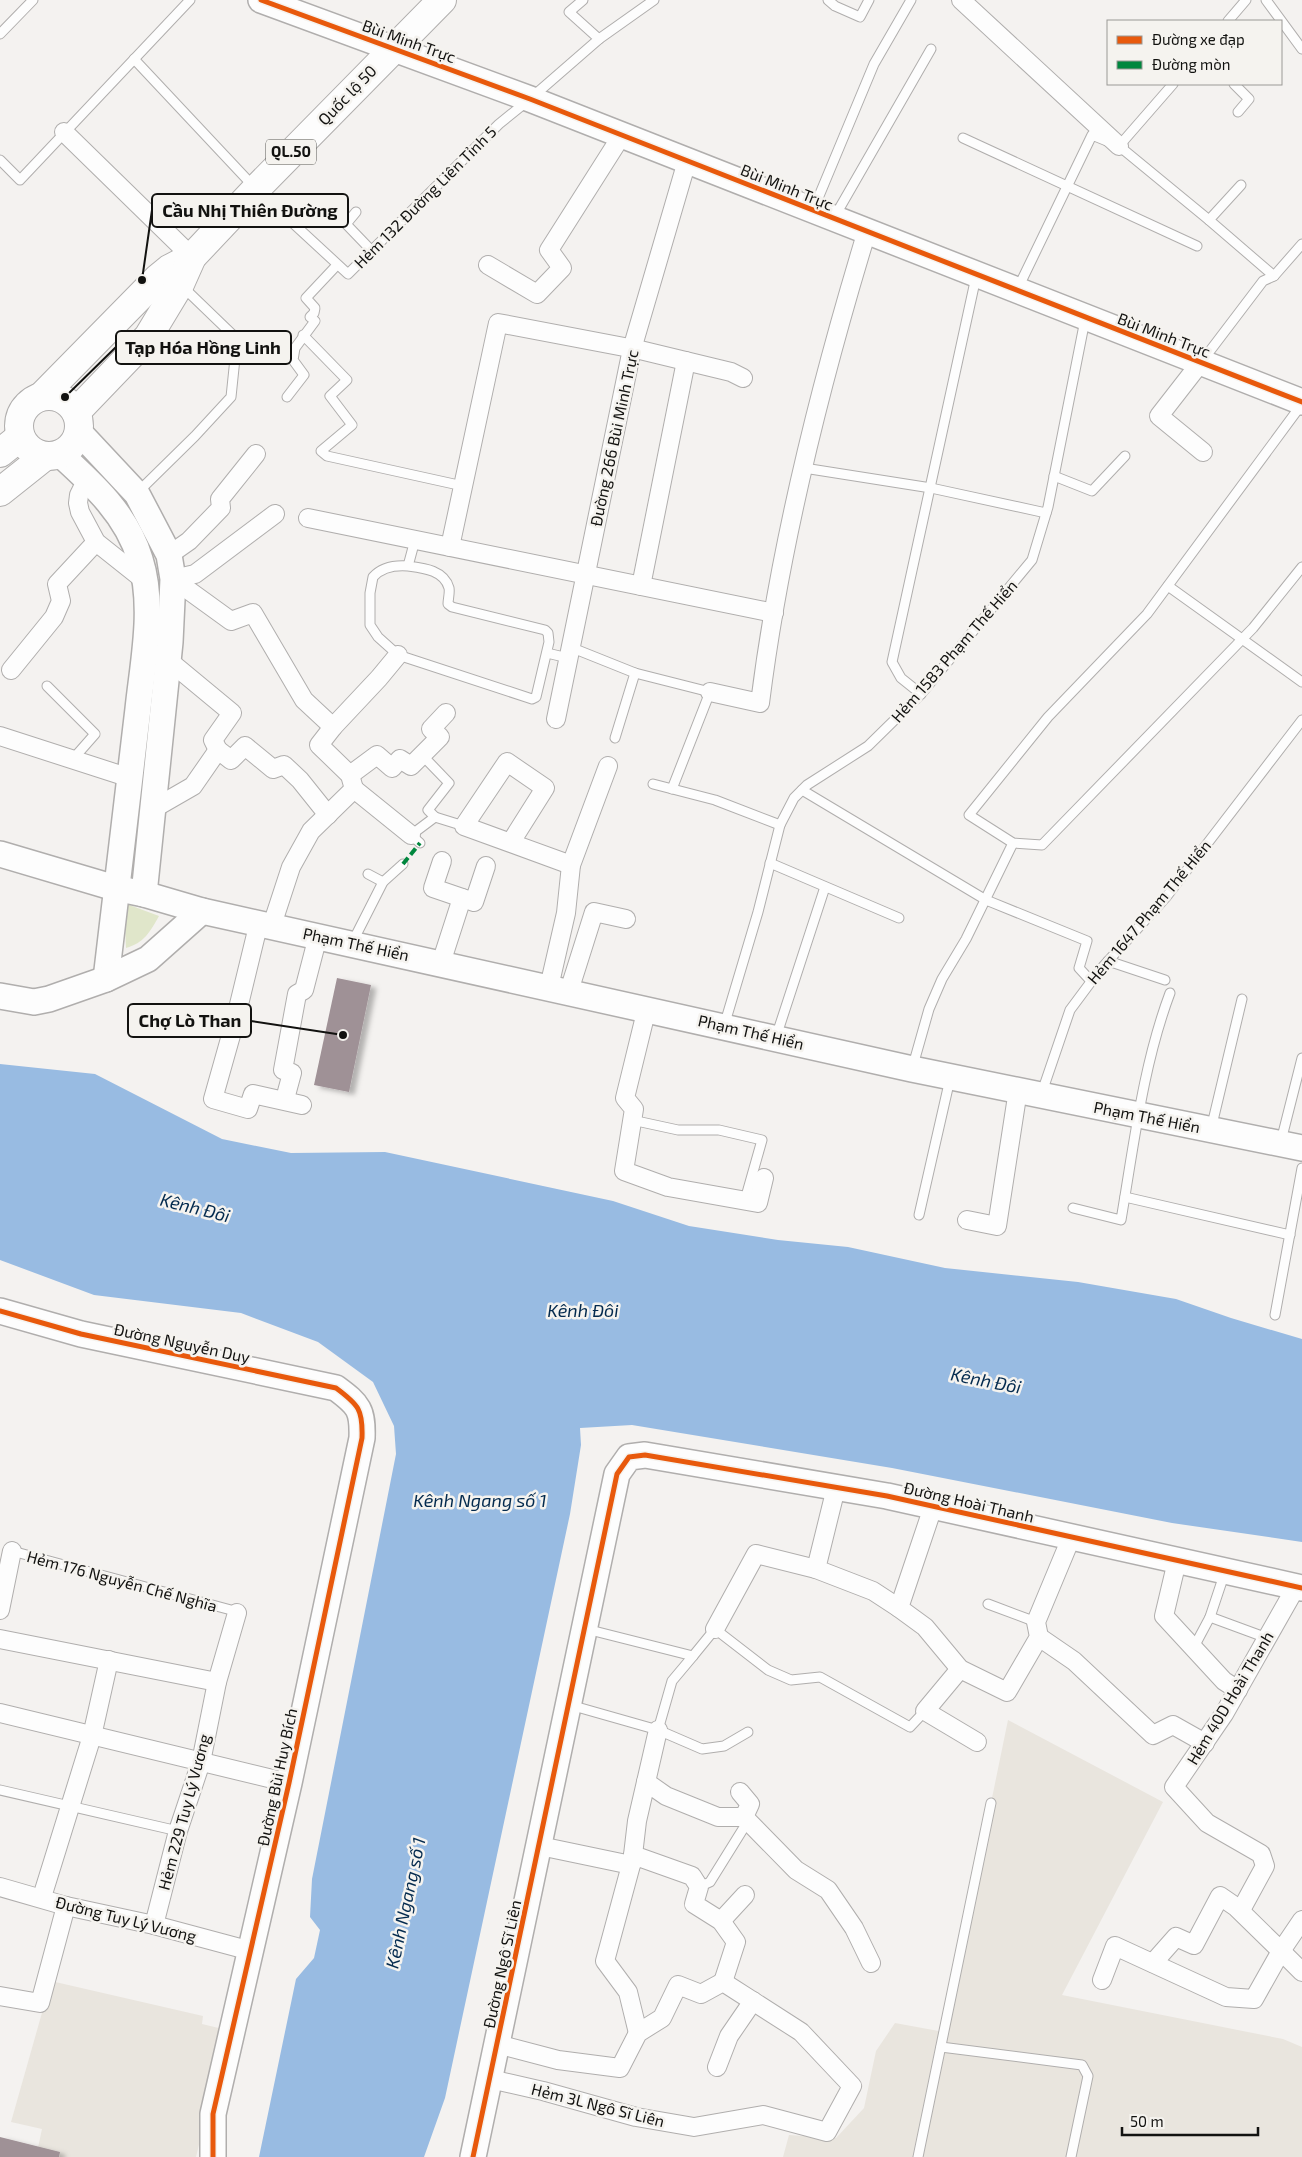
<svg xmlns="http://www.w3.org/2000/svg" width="1302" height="2157" viewBox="0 0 1302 2157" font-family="'Exo 2',sans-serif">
<defs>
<filter id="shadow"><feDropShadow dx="5.5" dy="3" stdDeviation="2.5" flood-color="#0004"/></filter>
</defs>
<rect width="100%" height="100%" fill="#f4f2f0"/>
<!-- built -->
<g fill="#e9e5de">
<polygon points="1008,1720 1163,1802 1062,1995 1283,2039 1302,2047 1302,2157 783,2157 789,2135 836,2138 864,2108 876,2051 895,2023 944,2032"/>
<polygon points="51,1981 203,2016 202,2024 227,2030 196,2157 36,2157 42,2129 11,2122"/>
</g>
<!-- green -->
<path fill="#e0e6ca" d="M124 903 159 916C150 932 144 943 126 948Z"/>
<!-- water -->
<polygon fill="#98bbe2" points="0,1064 95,1074 222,1139 291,1153 385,1152 613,1201 689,1226 778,1240 848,1247 945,1268 1078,1282 1176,1299 1231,1318 1302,1339 1302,1542 1172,1523 892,1468 632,1425 580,1428 581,1445 570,1514 445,2098 424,2157 259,2157 296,1979 314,1958 320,1930 310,1917 312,1879 396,1454 394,1426 373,1382 318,1342 241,1313 94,1295 0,1260"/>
<!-- building -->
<g fill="#9f9196" filter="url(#shadow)">
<polygon points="337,978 371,985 349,1092 314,1085"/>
<polygon points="0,2137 60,2152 59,2157 0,2157"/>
</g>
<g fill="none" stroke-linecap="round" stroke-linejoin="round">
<!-- lane casing -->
<g stroke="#b0aead" stroke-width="11">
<g id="lane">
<polyline points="828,0 835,6 860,17 869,0"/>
<polyline points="1266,0 1302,49"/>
<polyline points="1228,21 1246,0"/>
<polyline points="0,34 33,0"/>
<polyline points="599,39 654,0"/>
<polyline points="134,59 256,189 348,274 499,124 530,99 599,39 569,12 583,0"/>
<polyline points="1234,84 1249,99 1238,112"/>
<polyline points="963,138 1197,246"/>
<polyline points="1119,146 1209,220"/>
<polyline points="0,160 20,180 190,0"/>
<polyline points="1241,185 1209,220 1274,276"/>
<polyline points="814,208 874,64 911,0"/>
<polyline points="356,212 346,224 371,250"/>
<polyline points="835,216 931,49"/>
<polyline points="1018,288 1092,135 1119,146 1173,84"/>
<polyline points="303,335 347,380 330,396 352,425 321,451 327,456 463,486"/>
<polyline points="1203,360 1263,281 1274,276 1302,244"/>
<polyline points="287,397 304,375 293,360 295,348 315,321 310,317 314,313 315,308 306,298 337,265"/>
<polyline points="1302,404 1147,614 1048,717 969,815 1013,843 1042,845 1253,628 1302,567"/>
<polyline points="804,468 931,488 1046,513"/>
<polyline points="1054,476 1092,491 1125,456"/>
<polyline points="138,492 195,436 231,397 237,339 182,286"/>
<path d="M408 566C423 568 444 570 449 588 450 593 448 599 448 604L452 607 545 630 548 633 549 642 536 697 532 699 526 697 398 655 378 637 370 625V593L373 577C382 567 395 565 408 566L415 540"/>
<polyline points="1168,586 1302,682"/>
<polyline points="570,647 635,673 615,738"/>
<polyline points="547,653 568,658"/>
<polyline points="635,673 710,692 672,789"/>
<polyline points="47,686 95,734 73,759"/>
<polyline points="921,694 901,678 892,662 976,277"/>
<polyline points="422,755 449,783 428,810 435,817"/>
<polyline points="653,784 715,800 780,825"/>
<polyline points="802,790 986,900 1087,941 1079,968 1091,981"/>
<polyline points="420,843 411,835 435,817 464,826"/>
<polyline points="770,863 899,918"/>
<polyline points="368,874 383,882"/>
<polyline points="352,943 383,882 403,864"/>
<polyline points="1108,961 1165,980"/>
<polyline points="724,1026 758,912 780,825 794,798 807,785 868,746 921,694 1032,560 1048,507 1085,320"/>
<polyline points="776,1037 825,887"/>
<polyline points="912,1069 929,1009 942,979 966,939 1013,843"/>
<polyline points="1041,1095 1070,1010 1099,971 1167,896 1302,720"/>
<polyline points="632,1120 678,1130 719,1130 762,1140 745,1200"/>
<polyline points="1211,1129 1242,999"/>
<polyline points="1281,1141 1302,1058"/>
<polyline points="1125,1197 1290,1235"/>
<path d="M1073 1208 1121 1220C1134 1144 1143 1065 1170 993"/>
<polyline points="919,1215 950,1079"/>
<polyline points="1275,1315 1302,1168"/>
<polyline points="12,1551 231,1610 237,1613"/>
<polyline points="988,1604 1036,1622"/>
<polyline points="1210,1617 1267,1638"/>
<polyline points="586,1629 693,1656 715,1629 768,1670 791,1680 820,1677 910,1727 925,1711"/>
<polyline points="1194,1647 1210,1617 1225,1572"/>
<polyline points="570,1705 658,1730 702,1749 724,1746 748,1732"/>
<polyline points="658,1730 672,1681 693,1656"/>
<polyline points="0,1790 178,1831"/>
<polyline points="699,1887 710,1882 748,1821"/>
<polyline points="941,2047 1082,2065 1088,2076 1071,2157"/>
<polyline points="918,2157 991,1803"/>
</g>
</g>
<!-- street casing -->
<g stroke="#b0aead" stroke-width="20">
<g id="street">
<polyline points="961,0 1119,146"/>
<polyline points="64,132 192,257"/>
<polyline points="488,265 537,294 562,268 549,250 622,135"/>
<polyline points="1201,362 1159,416 1203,452"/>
<polyline points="87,479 79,495 78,503 80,512 96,542 145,581"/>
<polyline points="308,518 774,613"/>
<polyline points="450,547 498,323 640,350 731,372 743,378"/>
<polyline points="169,555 189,541 221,508 220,499 256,454"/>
<polyline points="173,579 231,621 253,613 304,700 333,727 319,745 350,775 354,789"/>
<polyline points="173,579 195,574 275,514"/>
<polyline points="641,586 686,361"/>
<polyline points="168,660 232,713 213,740 218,750 231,760 245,746 273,769 284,765 300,780 328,815"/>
<polyline points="11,670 54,617 61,601 57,584 96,542"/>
<path d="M710 692 760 703C780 543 820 385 867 231"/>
<polyline points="556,719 632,349 687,161"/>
<polyline points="333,727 379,678 398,655"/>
<polyline points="0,736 130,778"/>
<polyline points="350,775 377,755 392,768 400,759 411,766 440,737 431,729 446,713"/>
<polyline points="354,789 411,835"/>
<polyline points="153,809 193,786 218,750"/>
<polyline points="511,842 545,788 507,762 464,826 571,865"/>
<polyline points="442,861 433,888 474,902 486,866"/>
<polyline points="259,922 235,1021 213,1099 248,1109 253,1094 302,1105"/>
<polyline points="272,925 291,867 311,831 354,789"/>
<polyline points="441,963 462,898"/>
<polyline points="549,987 566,913 571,865 608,766"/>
<polyline points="569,991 594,912 626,919"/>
<polyline points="647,1008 625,1098 634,1109 624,1171 668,1187 758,1203 764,1178"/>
<polyline points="285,1099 292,1073 283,1070 297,994 304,990 318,936"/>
<polyline points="967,1220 997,1226 1018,1090"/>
<polyline points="836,1488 816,1569 873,1591 899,1608"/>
<polyline points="933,1507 899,1608 925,1627 960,1669 1007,1692 1039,1637 1036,1622 1071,1538"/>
<polyline points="1177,1561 1164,1616 1224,1681 1238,1690"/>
<polyline points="0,1610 12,1551"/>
<polyline points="715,1629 756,1554 816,1569"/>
<polyline points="1039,1637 1074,1661 1153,1735 1173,1725 1205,1743"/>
<polyline points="0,1639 217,1682"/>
<polyline points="960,1669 925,1711 977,1742"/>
<polyline points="0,1713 289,1783"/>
<polyline points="646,1782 658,1730"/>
<polyline points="740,1792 750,1804 744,1817"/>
<polyline points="540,1846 631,1865 633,1855 692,1876 699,1887 694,1904 721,1921 736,1942 723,1982"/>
<polyline points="633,1855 637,1821 646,1782 666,1796 718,1817 744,1817 796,1870 828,1890 854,1928 871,1963"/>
<polyline points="631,1865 605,1961 628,1992 638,2033"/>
<polyline points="0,1887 66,1906 154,1925 251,1951"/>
<polyline points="42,1897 92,1736 109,1660"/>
<polyline points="1241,1910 1265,1866 1261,1854 1207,1823 1174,1787 1224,1714 1296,1587"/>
<polyline points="721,1921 745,1895"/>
<polyline points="154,1925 178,1831 201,1762 217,1682 237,1613"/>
<polyline points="1153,1963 1176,1937 1194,1945 1220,1896 1236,1907 1281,1951 1302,1920"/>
<polyline points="1102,1980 1115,1946 1226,1997 1254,1999 1281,1951 1302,1972"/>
<polyline points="0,1996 40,2003 66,1906"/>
<polyline points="717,2067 729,2036 753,2001"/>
<polyline points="490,2079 543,2091 636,2117 694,2127 763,2115 827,2132 852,2086 801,2032 723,1982 701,1994 678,1985 662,2018 638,2033 620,2068 558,2060 497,2044"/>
</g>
</g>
<!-- secondary casing -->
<g stroke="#b0aead" stroke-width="28">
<g id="secondary">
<polyline points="261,0 530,99 1302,402"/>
<polyline points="79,432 137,494 169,555 173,579 170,642 144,894"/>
<path d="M61 455C94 485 127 515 140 559 155 606 143 661 138 709 128 799 116 889 106 979"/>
<polyline points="0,854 115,888 144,894 202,911 912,1069 1302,1148"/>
<polyline points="0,996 34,1002 49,999 106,979 148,959 202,911"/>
<path d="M0 1311 81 1334 336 1388C359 1405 363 1410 362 1438L289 1783 213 2114V2157"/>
<polyline points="473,2157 617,1474 629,1457 645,1455 887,1496 1302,1588"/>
</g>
</g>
<!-- primary casing -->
<g stroke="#b0aead" stroke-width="30">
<g id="primary">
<circle cx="49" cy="426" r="30"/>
<polyline points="42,396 158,278 169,269 192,257"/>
<polyline points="76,412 148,337 180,284 192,257 256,189 442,0"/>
<polyline points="0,453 20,437"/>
<polyline points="0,492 44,457"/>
</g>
</g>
<!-- lane -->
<use href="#lane" stroke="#fdfdfd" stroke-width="9"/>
<!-- street -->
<use href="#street" stroke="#fdfdfd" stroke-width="18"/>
<!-- secondary -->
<use href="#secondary" stroke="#fdfdfd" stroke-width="25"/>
<!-- primary -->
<use href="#primary" stroke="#fdfdfd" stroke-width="28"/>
<!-- quiet -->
<polyline stroke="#00873e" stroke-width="4" stroke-dasharray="8 4" stroke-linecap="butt" points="403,864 420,843"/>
<!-- cycleway casing -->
<g stroke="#f5f3ef" stroke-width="8">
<g id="cycleway">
<polyline points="261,0 530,99 1302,402"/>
<path d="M0 1311 81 1334 336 1388C359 1405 363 1410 362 1438L289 1783 213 2114V2157"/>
<polyline points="473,2157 617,1474 629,1457 645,1455 887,1496 1302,1588"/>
</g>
</g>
<!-- cycleway -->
<use href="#cycleway" stroke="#e8590c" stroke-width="5"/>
</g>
<g text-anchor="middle" stroke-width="5" stroke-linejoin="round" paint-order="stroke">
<!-- shield labels -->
<rect fill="#f5f3ef" stroke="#565653" stroke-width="1" x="266" y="139.5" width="50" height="25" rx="4"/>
<g font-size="15" font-weight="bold" fill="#121210">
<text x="291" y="157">QL.50</text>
</g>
<!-- street labels -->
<g font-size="16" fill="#121210" stroke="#f5f3ef">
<text transform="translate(409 41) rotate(20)" y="6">Bùi Minh Trực</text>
<text transform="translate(347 95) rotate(-46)" y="6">Quốc lộ 50</text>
<text transform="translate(787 187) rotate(22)" y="6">Bùi Minh Trực</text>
<text transform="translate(425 197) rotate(-45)" y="6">Hẻm 132 Đường Liên Tỉnh 5</text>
<text transform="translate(1164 335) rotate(21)" y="6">Bùi Minh Trực</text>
<text transform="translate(614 438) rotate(-78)" y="6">Đường 266 Bùi Minh Trực</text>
<text transform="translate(954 651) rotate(-49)" y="6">Hẻm 1583 Phạm Thế Hiển</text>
<text transform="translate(1149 912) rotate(-50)" y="6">Hẻm 1647 Phạm Thế Hiển</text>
<text transform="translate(356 944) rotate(12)" y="6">Phạm Thế Hiển</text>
<text transform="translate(751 1032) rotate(13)" y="6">Phạm Thế Hiển</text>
<text transform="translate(1147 1117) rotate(11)" y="6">Phạm Thế Hiển</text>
<text transform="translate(182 1343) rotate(12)" y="6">Đường Nguyễn Duy</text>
<text transform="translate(969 1502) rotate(13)" y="6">Đường Hoài Thanh</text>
<text transform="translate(122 1581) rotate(15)" y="6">Hẻm 176 Nguyễn Chế Nghĩa</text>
<text transform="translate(1230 1698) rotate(-59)" y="6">Hẻm 40D Hoài Thanh</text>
<text transform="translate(277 1777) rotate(-78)" y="6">Đường Bùi Huy Bích</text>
<text transform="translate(184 1812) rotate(-75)" y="6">Hẻm 229 Tuy Lý Vương</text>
<text transform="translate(126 1919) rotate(14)" y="6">Đường Tuy Lý Vương</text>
<text transform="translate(502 1964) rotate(-78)" y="6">Đường Ngô Sĩ Liên</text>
<text transform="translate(598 2105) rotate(14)" y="6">Hẻm 3L Ngô Sĩ Liên</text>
</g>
<!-- water labels -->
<g font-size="18" font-style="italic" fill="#032a4e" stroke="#f5f3ef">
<text transform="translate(195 1208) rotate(14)" y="6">Kênh Đôi</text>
<text x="583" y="1317">Kênh Đôi</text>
<text transform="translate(986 1381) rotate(11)" y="6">Kênh Đôi</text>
<text x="480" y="1507">Kênh Ngang số 1</text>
<text transform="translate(406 1903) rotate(-78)" y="6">Kênh Ngang số 1</text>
</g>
</g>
<!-- callouts -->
<path fill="none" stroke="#121210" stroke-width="2" d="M142 280L152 210M65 397L116 347M343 1035L251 1021"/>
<g fill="#121210" stroke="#f5f3ef" stroke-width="2">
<circle cx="142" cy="280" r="5"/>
<circle cx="65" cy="397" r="5"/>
<circle cx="343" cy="1035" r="5"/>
</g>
<g fill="#f5f3ef" stroke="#121210" stroke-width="2">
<rect x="152" y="194" width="196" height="33" rx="5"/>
<rect x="116" y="331" width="175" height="33" rx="5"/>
<rect x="128" y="1004" width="123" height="33" rx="5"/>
</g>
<g font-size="18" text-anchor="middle" font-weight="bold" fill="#121210">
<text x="250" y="217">Cầu Nhị Thiên Đường</text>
<text x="203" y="354">Tạp Hóa Hồng Linh</text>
<text x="190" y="1027">Chợ Lò Than</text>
</g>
<!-- legend -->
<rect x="1107" y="20" width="175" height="65" fill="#f5f3ef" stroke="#9a9996"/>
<rect x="1117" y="36" width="25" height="8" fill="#e8590c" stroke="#9a9996"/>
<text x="1152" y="45" font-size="15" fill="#121210">Đường xe đạp</text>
<rect x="1117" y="61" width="25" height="8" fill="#00873e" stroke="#9a9996"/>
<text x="1152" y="70" font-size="15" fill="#121210">Đường mòn</text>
<!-- scale -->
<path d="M1122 2127v8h136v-8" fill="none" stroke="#121210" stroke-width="2.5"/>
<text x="1130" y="2127" font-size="15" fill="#121210" stroke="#f5f3ef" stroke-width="4" paint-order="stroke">50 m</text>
</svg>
